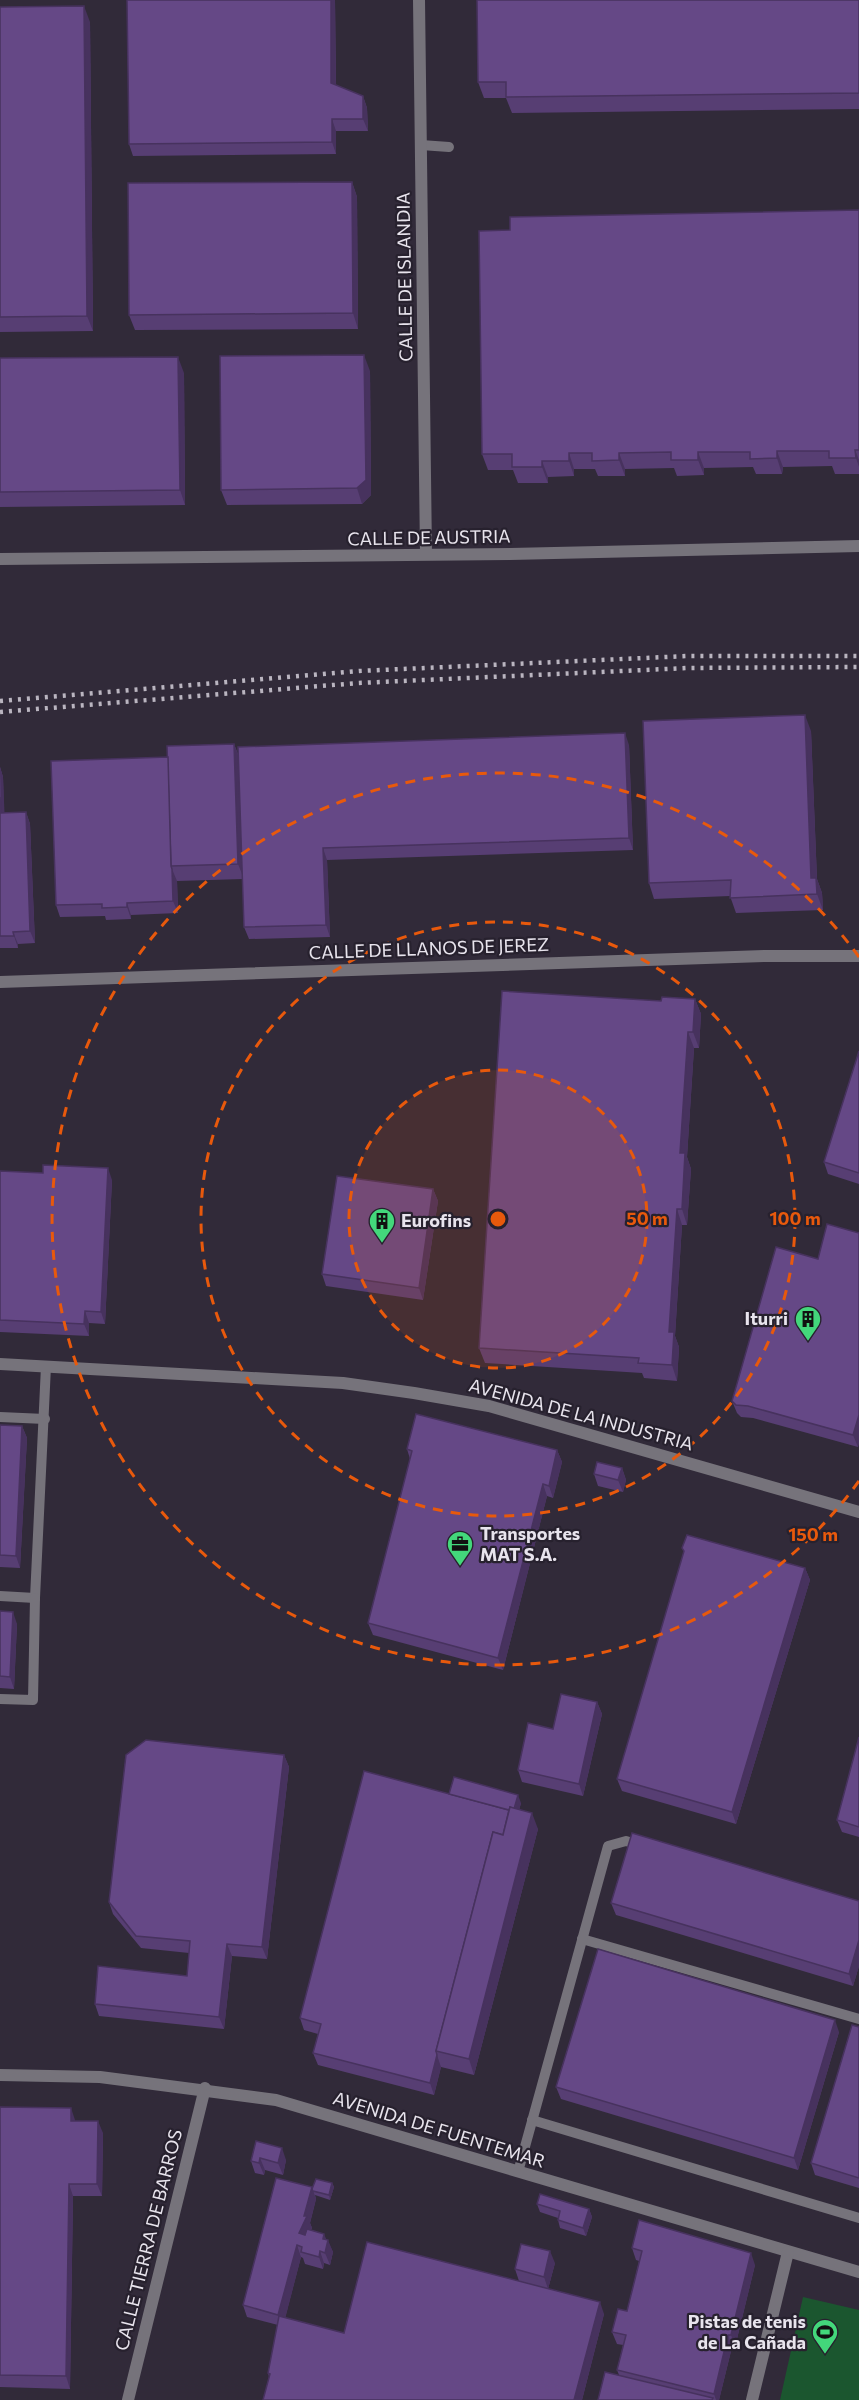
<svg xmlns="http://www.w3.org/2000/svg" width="859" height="2400" viewBox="0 0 859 2400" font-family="Commissioner,sans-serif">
<rect width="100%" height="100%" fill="#312a39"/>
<!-- park -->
<polygon fill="#1b562f" points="803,2297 859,2310 859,2400 780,2400"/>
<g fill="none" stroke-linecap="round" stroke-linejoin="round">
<!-- lane -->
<g stroke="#76737b" stroke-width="10">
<polyline points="421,145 449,147"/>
<polyline points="0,1417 45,1419"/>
<polyline points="0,1596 35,1598 46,1366"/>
<polyline points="0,1699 33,1700 35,1598"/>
<polyline points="582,1939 859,2019"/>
<polyline points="532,2120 859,2218"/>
<polyline points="518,2172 608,1846 626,1841 643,1846"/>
</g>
<!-- street -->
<g stroke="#76737b" stroke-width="12">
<polyline points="419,0 426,554"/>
<polyline points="0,559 510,554 859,546"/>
<polyline points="0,982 764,956 859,956"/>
<polyline points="0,1364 343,1383 414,1393 489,1406 859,1512"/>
<polyline points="0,2075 100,2077 276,2100 859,2272"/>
<polyline points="128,2400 205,2088"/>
<polyline points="752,2400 788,2252"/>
</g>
<!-- rail -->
<g stroke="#bab5c0" stroke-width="4.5" stroke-dasharray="3 6" stroke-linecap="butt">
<polyline points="0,701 359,671 688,656 859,656"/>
<polyline points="0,712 358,683 688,668 859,667"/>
</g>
</g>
<!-- wall -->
<g fill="#573e73">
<polygon points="335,0 336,85 363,96 367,108 368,131 336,131 336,154 133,156 129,144"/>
<polygon points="859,0 859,109 512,113 506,98 484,98 478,82"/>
<polygon points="0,7 90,22 93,331 0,332"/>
<polygon points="352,182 357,197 358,329 135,330 129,315"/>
<polygon points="859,210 859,474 835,474 832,466 783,467 782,474 756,474 753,467 704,468 704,475 677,476 674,468 625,469 625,476 598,476 595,469 574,469 574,476 548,477 548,483 518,483 513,470 488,470 482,454 510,230"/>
<polygon points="0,358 184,373 185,505 0,507"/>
<polygon points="370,371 371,495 362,504 227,505 221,490"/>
<polygon points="811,731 817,879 822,893 823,910 736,913 730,896 654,899 649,883"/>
<polygon points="234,744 238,754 629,745 633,850 327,860 330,937 249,939 244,927 243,879 177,881 178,913 131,915 131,919 106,920 105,916 60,917 56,905 168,757"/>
<polygon points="0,767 3,777 4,813 26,812 30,824 35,943 18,944 18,948 0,948"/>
<polygon points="695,999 701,1014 699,1048 694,1048 687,1157 691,1169 687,1225 682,1225 675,1336 679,1347 677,1381 644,1378 642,1373 485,1363 479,1348 661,1001"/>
<polygon points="859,1051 859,1184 828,1174 824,1162"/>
<polygon points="0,1171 112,1180 105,1324 89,1323 89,1336 0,1332"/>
<polygon points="433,1189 438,1201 423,1300 326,1286 322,1274"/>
<polygon points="859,1233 859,1442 858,1447 753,1418 741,1417 737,1413 732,1401 818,1259"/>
<polygon points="0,1425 22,1426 27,1438 20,1568 0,1567"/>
<polygon points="407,1449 557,1450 562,1462 553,1498 547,1496 503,1670 373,1635 368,1623 410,1459"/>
<polygon points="622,1468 626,1480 623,1492 598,1486 594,1474"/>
<polygon points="682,1548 805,1568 810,1580 736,1824 622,1791 617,1779 684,1552"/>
<polygon points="0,1611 17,1624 14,1689 0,1688"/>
<polygon points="597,1702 602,1714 583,1796 522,1782 518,1770 553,1729"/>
<polygon points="859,1737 859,1837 842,1832 837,1820"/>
<polygon points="284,1755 289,1767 267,1959 232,1956 224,2029 99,2016 95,2004 187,1976 189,1953 141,1948 113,1914 109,1902"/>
<polygon points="449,1794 521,1803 519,1810 538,1829 474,2075 441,2067 434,2095 318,2065 313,2053 318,2034 304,2030 300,2018"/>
<polygon points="859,1901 859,1966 853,1986 616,1915 611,1903"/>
<polygon points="859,2027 859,2188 815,2175 811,2163"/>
<polygon points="839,2032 798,2170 561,2099 556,2087"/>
<polygon points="0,2107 75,2121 103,2133 102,2196 73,2196 70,2389 0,2387"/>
<polygon points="256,2141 286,2160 283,2175 265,2170 264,2175 255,2173 251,2161"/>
<polygon points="332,2183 334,2187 330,2200 315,2195 316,2199 310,2223 312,2228 311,2230 327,2240 333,2252 330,2265 324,2263 323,2269 305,2264 303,2258 301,2257 285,2318 344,2333 519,2281 515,2269 555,2263 548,2289 604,2314 582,2400 263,2400 269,2377 268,2373 278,2325 247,2317 243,2305 312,2187 313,2189"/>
<polygon points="537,2204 589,2209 592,2217 586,2236 560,2228 558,2220 558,2218 540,2212"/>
<polygon points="632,2248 755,2265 735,2347 732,2347 719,2400 598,2400 619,2375 617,2370 623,2345 617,2344 612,2332 627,2311 639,2261 636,2260"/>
</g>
<!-- shaded-wall -->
<g fill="#47325e">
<polygon points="331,0 335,0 336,95 331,83"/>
<polygon points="84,6 90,22 93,331 87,316"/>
<polygon points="363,96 367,108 368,131 363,119"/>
<polygon points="332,119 336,131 336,154 332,142"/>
<polygon points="352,182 357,197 358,329 353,313"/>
<polygon points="364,355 370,371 371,495 362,504 357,488"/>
<polygon points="178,357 184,373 185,505 180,490"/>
<polygon points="855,450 859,460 859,467 856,458"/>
<polygon points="777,451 783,467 782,474 777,458"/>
<polygon points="698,452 704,468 704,475 698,460"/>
<polygon points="569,453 574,469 574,476 569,461"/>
<polygon points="619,453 625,469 625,476 619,460"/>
<polygon points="542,461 548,477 548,483 542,467"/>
<polygon points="805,715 811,731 817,879 822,893 823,910 811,878"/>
<polygon points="625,733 629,745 633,850 629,838"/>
<polygon points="234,744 240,760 244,879 238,864"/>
<polygon points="0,767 3,777 5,825 1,813"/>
<polygon points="26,812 30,824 35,943 30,931"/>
<polygon points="323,848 327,860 330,937 326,925"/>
<polygon points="172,869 177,881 178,913 173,901"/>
<polygon points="127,903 131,915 131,919 127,907"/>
<polygon points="13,932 18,944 18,948 14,936"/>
<polygon points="695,999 701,1014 699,1048 693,1032"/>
<polygon points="688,1032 694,1048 687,1157 691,1169 687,1225 682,1209 680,1153"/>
<polygon points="108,1168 112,1180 105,1324 101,1312"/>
<polygon points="433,1189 438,1201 423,1300 419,1288"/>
<polygon points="677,1209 682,1225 675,1336 679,1347 677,1381 672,1365 669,1332"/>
<polygon points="85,1311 89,1323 89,1336 84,1324"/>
<polygon points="859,1415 859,1442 858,1447 853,1435"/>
<polygon points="22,1426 27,1438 20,1568 16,1556"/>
<polygon points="557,1450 562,1462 553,1498 549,1486"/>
<polygon points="622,1468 626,1480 623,1492 618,1480"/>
<polygon points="543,1484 547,1496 503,1670 498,1658"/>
<polygon points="805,1568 810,1580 736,1824 732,1812"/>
<polygon points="13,1612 17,1624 14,1689 10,1677"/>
<polygon points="597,1702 602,1714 583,1796 579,1784"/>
<polygon points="284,1755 289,1767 267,1959 262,1947"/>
<polygon points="518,1795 521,1803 516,1823 513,1815"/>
<polygon points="532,1813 538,1829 474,2075 469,2059"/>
<polygon points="859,1940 859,1966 853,1986 849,1974"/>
<polygon points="227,1944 232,1956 224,2029 219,2017"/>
<polygon points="835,2020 839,2032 798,2170 794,2158"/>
<polygon points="437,2055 441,2067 434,2095 430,2083"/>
<polygon points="71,2108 75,2120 75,2133 71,2121"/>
<polygon points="98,2121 103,2133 102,2196 97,2184"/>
<polygon points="282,2148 286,2160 283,2175 278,2163"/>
<polygon points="260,2158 265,2170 264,2175 259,2163"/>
<polygon points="332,2183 334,2187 330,2200 329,2195"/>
<polygon points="69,2184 73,2196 70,2389 66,2376"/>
<polygon points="312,2187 316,2199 310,2223 312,2228 304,2245 299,2233"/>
<polygon points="589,2209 592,2217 586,2236 583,2228"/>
<polygon points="324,2234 328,2243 328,2240 333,2252 330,2265 325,2253 323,2239"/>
<polygon points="297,2245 301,2257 283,2327 278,2315"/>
<polygon points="320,2251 324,2263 323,2269 319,2257"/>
<polygon points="550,2251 555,2263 548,2289 544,2277"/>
<polygon points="751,2253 755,2265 735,2347 731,2335"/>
<polygon points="600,2302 604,2314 582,2400 574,2400"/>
<polygon points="728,2335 732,2347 719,2400 716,2400 714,2394"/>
</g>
<!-- building -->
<g fill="#654886" stroke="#47325e" stroke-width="1.5">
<polygon points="127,0 331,0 331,83 363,96 363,119 332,119 332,142 129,144"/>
<polygon points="477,0 859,0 859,93 506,97 506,82 478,82"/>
<polygon points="84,6 87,316 0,317 0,7"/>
<polygon points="352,182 353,313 129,315 128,183"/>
<polygon points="859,210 859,450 855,450 856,458 829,458 829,451 777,451 777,458 750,459 750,452 698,452 698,460 671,460 671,452 619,453 619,460 592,461 592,453 569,453 569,461 542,461 542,467 512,467 512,454 482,454 479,231 510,230 510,217"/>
<polygon points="364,355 366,480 357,488 221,490 220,356"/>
<polygon points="178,357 180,490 0,492 0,358"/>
<polygon points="805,715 811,878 816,878 817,894 730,898 731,880 649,883 643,721"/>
<polygon points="625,733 629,838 323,848 326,925 244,927 238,747"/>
<polygon points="234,744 238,864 171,866 167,746"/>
<polygon points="168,757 171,866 172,869 173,901 127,903 127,907 102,908 102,904 56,905 51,761"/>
<polygon points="0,797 1,813 26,812 30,931 13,932 14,936 0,936"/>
<polygon points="502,991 661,1001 662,997 695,999 693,1032 688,1032 680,1153 685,1153 682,1209 677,1209 669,1332 674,1332 672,1365 638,1363 639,1358 479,1348"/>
<polygon points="859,1051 859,1173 824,1162"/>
<polygon points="43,1165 108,1168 101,1312 85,1311 84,1324 0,1320 0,1171 43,1173"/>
<polygon points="337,1176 433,1189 419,1288 322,1274"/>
<polygon points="827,1224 859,1233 859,1415 853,1435 748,1406 736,1405 732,1401 776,1247 818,1259"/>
<polygon points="416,1414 557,1450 549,1486 543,1484 498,1658 368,1623 412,1451 407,1449"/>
<polygon points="0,1425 22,1426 16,1556 0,1555"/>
<polygon points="597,1462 622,1468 618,1480 594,1474"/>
<polygon points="687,1535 805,1568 732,1812 617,1779 684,1551 682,1548"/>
<polygon points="0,1611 13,1612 10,1677 0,1676"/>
<polygon points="561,1694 597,1702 579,1784 518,1770 528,1723 553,1729"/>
<polygon points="859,1737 859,1827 837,1820"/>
<polygon points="146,1740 284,1755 262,1947 227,1944 219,2017 95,2004 98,1966 187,1976 190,1941 136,1936 109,1902 126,1755"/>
<polygon points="364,1771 509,1810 503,1835 493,1832 436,2051 437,2055 430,2083 313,2053 321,2024 300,2018"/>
<polygon points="454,1777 518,1795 514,1809 510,1807 509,1810 449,1794"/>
<polygon points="510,1807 532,1813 469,2059 436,2051 493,1832 503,1835"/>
<polygon points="632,1833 859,1901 859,1940 849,1974 611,1903"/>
<polygon points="598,1949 835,2020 794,2158 556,2087"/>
<polygon points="852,2025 859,2027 859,2178 811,2163"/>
<polygon points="0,2107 71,2108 71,2121 98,2121 97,2184 69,2184 66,2376 0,2375"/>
<polygon points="256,2141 282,2148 278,2163 260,2158 259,2163 251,2161"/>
<polygon points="276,2178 312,2187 304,2216 307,2216 299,2233 305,2235 307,2229 324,2234 323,2239 328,2240 325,2253 320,2251 319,2257 301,2252 302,2247 297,2245 278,2315 243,2305"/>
<polygon points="316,2179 332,2183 329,2195 313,2191 312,2189"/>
<polygon points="540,2194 589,2209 583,2228 558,2220 560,2211 537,2204"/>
<polygon points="639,2220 751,2253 731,2335 728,2335 714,2394 617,2370 626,2335 612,2332 618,2309 627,2311 642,2251 632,2248"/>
<polygon points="367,2242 600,2302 574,2400 263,2400 270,2374 268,2373 279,2316 344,2333"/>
<polygon points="521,2244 550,2251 544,2277 515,2269"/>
<polygon points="605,2372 713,2398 712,2400 598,2400"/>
</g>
<!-- distance rings -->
<circle cx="498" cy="1219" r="149" fill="#e8590c" fill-opacity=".12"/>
<g fill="none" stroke="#e8590c" stroke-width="3" stroke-dasharray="10 8">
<circle cx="498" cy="1219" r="149"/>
<circle cx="498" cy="1219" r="297"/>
<path d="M859 1481A446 446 0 1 1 859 957"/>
</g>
<!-- icons -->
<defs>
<g id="building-pin" transform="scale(1.35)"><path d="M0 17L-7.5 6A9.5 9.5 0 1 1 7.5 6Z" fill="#43d77b" stroke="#27212e"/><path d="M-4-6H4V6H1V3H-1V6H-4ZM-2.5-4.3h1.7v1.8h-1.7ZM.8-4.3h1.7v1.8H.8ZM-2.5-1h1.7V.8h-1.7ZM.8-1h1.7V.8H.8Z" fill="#111"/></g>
<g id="office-pin" transform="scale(1.35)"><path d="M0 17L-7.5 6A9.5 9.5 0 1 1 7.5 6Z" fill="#43d77b" stroke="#27212e"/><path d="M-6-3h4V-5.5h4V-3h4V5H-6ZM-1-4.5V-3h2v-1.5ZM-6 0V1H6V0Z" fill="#111"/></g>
<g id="stadium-pin" transform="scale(1.35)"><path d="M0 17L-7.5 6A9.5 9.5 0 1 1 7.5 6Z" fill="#43d77b" stroke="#27212e"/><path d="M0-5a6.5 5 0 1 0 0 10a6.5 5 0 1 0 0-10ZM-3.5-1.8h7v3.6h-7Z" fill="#111"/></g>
</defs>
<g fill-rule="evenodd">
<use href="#building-pin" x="382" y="1221"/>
<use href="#building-pin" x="808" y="1319"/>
<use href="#office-pin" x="460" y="1544"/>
<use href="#stadium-pin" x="825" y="2332"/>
</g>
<g text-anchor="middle" stroke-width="4.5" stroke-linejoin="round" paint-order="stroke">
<!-- street labels -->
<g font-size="18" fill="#e8e4ed" stroke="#27212e">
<text transform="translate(405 277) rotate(-91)" y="6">CALLE DE ISLANDIA</text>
<text transform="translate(429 538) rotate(-1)" y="6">CALLE DE AUSTRIA</text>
<text transform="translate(429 949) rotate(-2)" y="6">CALLE DE LLANOS DE JEREZ</text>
<text transform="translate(581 1415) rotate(15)" y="6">AVENIDA DE LA INDUSTRIA</text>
<text transform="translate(439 2130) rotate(17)" y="6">AVENIDA DE FUENTEMAR</text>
<text transform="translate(149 2240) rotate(-76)" y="6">CALLE TIERRA DE BARROS</text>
</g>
<!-- poi labels -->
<g font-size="18" font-weight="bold" fill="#e8e4ed" stroke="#27212e" text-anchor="start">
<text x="401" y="1227">Eurofins</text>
<text x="788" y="1325" text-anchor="end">Iturri</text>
<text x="480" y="1540">Transportes<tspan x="480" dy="21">MAT S.A.</tspan></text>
<text x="806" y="2328" text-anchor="end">Pistas de tenis<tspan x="806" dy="21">de La Cañada</tspan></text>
</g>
</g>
<circle cx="498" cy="1219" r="9" fill="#e8590c" stroke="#27212e" stroke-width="3"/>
<g font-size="18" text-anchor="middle" font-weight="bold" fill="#e8590c" stroke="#27212e" stroke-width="4.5" stroke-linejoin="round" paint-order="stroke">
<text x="647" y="1225">50 m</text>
<text x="795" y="1225">100 m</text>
<text x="813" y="1541">150 m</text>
</g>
</svg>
